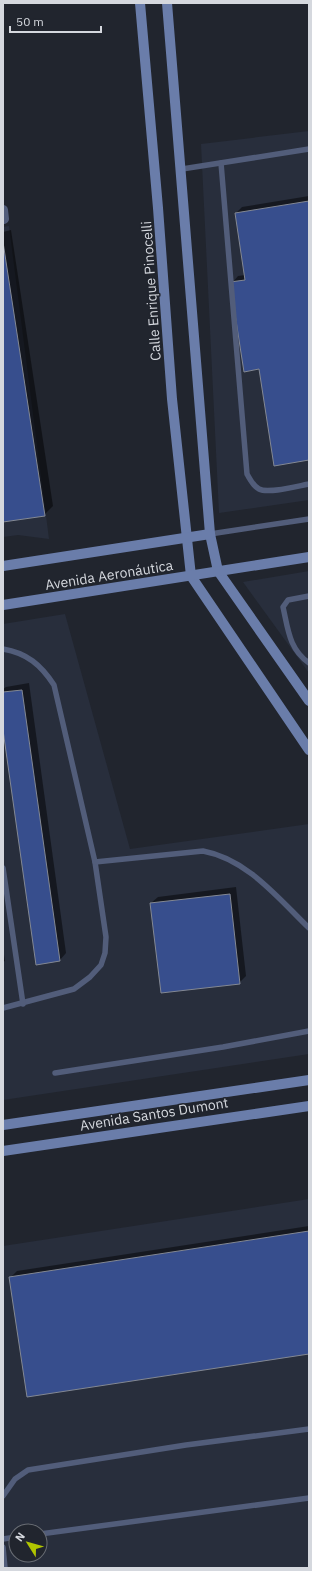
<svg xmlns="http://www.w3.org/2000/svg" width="312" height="1571" viewBox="0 0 312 1571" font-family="'IBM Plex Sans',sans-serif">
<rect width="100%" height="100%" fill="#21252e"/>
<!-- built -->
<g fill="#282e3c" fill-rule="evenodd">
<polygon points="309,131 309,500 219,513 201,144"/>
<polygon points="9,226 49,539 18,535 3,537 3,227"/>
<polygon points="309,571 309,673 243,582"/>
<polygon points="65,614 130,849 309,824 309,1054 3,1100 3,624"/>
<path d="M309 1199V1568H3V1246ZM16 1531H40V1555H16Z"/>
</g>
<!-- shadow -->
<g fill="#0007">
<polygon points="309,196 309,459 260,368 232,283 238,276 245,275 236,213 242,207"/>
<polygon points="11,230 53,506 44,515 3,521 3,232"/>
<polygon points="29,683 66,953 60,960 3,723 3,689 6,687"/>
<polygon points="236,887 246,976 239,983 151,903 158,897"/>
<polygon points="3,948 5,961 3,962"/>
<polygon points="309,1226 309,1353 10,1278 17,1271"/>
</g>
<!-- building -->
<g fill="#374e8d" stroke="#838893">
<polygon points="309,201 309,460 274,466 259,369 244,372 230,282 245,280 235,213"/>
<polygon points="3,242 45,516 3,522"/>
<polygon points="22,690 60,961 36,965 3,730 3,692"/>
<polygon points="230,894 240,984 161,993 150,903"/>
<polygon points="309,1231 309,1354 27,1397 9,1277"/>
</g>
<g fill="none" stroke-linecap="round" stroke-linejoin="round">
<!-- service -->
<g stroke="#525d7a" stroke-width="5.5">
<path d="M221 163 247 474C250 479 253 486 259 489 268 494 298 486 309 484"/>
<polyline points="182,169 309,149"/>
<polyline points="210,534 309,519"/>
<path d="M309 596 288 600 283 607C288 629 289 649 309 663"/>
<path d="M3 649C27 653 41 665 54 685L95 862 106 937 105 953 101 965 90 977 74 989 3 1008"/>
<path d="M95 862 203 851C247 859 278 898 309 928"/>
<polyline points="3,868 23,1004"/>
<polyline points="55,1073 223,1047 309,1031"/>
<polyline points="3,1496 15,1479 28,1470 186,1445 309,1429"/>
<polyline points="40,1534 309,1498"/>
<polyline points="3,1539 16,1537"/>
<polyline points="3,1547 5,1568"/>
</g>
<!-- minor -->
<polyline stroke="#525d7a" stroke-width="10" points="3,210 4,219"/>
<!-- secondary -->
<g stroke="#6a7daa" stroke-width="10">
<polyline points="140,3 158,208 172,399 191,576 309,750"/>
<polyline points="167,3 210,534 218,571 309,701"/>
<polyline points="3,566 210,534"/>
<polyline points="3,605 309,557"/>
<polyline points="3,1125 309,1080"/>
<polyline points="3,1151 309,1106"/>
</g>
</g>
<g text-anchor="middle" stroke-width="3" stroke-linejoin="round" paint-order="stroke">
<!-- street labels -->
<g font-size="14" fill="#d5d8de" stroke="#21252e">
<text transform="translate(151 291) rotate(-94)" y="5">Calle Enrique Pinocelli</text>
<text transform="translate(109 575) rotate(-9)" y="5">Avenida Aeronáutica</text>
<text transform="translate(154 1114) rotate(-9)" y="5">Avenida Santos Dumont</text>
</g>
</g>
<!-- border -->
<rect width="312" height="1571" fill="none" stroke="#d5d8de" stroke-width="8"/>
<!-- north arrow -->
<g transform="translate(28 1543) rotate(307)"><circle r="19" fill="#21252e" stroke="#696d74"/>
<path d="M0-3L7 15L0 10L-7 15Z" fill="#b1c500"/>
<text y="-6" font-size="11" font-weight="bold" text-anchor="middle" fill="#d5d8de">N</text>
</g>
<!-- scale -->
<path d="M10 26v6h91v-6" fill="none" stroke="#d5d8de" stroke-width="2"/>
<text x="16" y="26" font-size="12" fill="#d5d8de" stroke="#21252e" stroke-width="3" paint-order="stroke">50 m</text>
</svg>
